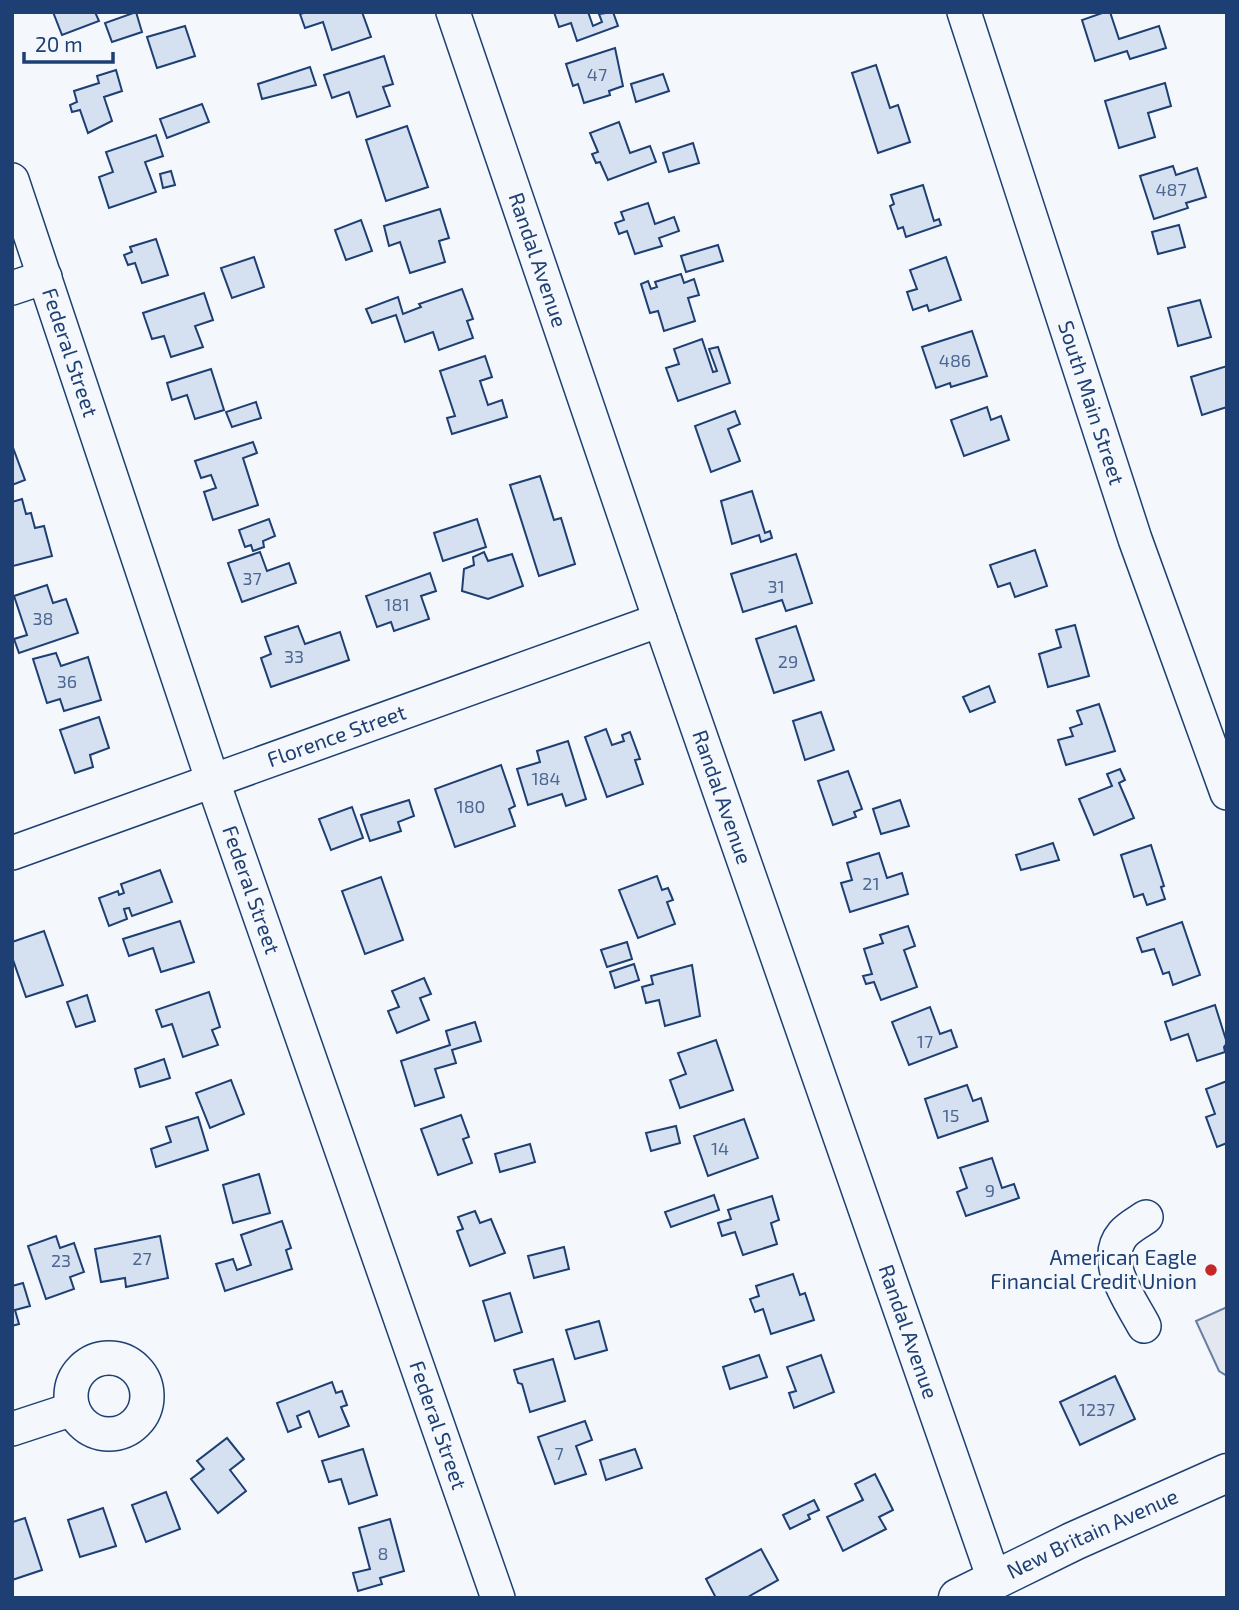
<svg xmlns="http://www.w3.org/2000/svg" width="1239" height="1610" viewBox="0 0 1239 1610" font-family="'Exo 2',sans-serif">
<rect width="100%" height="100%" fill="#f4f7fb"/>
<!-- parking -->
<polygon fill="#e3e8f0" stroke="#687fa3" stroke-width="2" points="1227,1307 1227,1376 1219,1371 1196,1321"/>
<!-- building -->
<g fill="#d5e0f0" stroke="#1d3f73" stroke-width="2">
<polygon points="53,12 95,12 99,21 62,35"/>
<polygon points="136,12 142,32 112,42 105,23"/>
<polygon points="307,12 362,12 371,37 332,50 323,22 305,28 300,14"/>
<polygon points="554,12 588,12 593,26 602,22 599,14 613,12 618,26 577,41 571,23 559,27"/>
<polygon points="1105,12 1110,12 1119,39 1159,26 1166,48 1130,59 1127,51 1095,61 1082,20"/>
<polygon points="185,26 195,56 157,68 147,37"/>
<polygon points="615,48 623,86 609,91 610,95 584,103 578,84 573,86 566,64"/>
<polygon points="384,56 393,84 383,87 390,106 357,117 349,92 332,98 324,75"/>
<polygon points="876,65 890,108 898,105 910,142 878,153 852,73"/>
<polygon points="310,67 316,85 262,99 258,84"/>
<polygon points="116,70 122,91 104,97 112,121 88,133 80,110 72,112 70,105 77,102 74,91 99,83 97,76"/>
<polygon points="663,74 669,91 636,102 631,84"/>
<polygon points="1165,83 1171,106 1148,113 1155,137 1119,148 1105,101"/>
<polygon points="202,104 209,122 167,138 160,119"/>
<polygon points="619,122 630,153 650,146 656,162 608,180 600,162 596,163 592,154 598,152 590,133"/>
<polygon points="407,126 428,187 386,201 366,140"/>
<polygon points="156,135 163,156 145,162 156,192 109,208 99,177 113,172 106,152"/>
<polygon points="693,143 699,163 669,172 663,153"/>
<polygon points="1173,166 1176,175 1197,168 1206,197 1186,203 1188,208 1154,219 1140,176"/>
<polygon points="171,171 175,185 163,188 160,174"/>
<polygon points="923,185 934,221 939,219 941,225 906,237 903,227 898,229 890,206 894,204 891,195"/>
<polygon points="648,203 655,224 674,217 679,231 659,238 662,246 635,254 627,231 619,234 615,223 624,220 621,212"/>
<polygon points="440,209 449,238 439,241 445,262 410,273 400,242 389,246 384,226"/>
<polygon points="361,220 372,251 346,260 335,230"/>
<polygon points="1179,225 1185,247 1158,254 1152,232"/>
<polygon points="156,239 168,275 142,283 135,263 128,265 124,255 132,252 130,247"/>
<polygon points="718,245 723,261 686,272 681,256"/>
<polygon points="254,257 264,287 232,298 221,268"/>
<polygon points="946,257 961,300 929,311 927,305 913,310 907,292 917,289 910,270"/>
<polygon points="681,274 684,283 694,279 699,295 688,298 695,321 664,331 658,311 650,313 641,284 648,281 651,289 657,287 655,282"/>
<polygon points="462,289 473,319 467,321 473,338 439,350 433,332 405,342 396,315 372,323 366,309 398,297 403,314 421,307 419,304"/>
<polygon points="204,293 213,320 195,326 203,347 171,357 164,336 152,339 143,313"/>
<polygon points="1200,300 1211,337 1178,346 1168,308"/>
<polygon points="972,331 987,376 951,387 950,383 936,388 922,347"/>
<polygon points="702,339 713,372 717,371 709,349 718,347 730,383 678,401 666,368 679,364 674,349"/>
<polygon points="485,356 492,377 480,381 488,405 502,400 507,417 452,434 447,418 455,416 440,371"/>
<polygon points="1227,366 1227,407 1202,415 1191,377"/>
<polygon points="211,369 224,410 195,419 187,395 172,400 167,383"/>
<polygon points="256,402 261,418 232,427 226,412"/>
<polygon points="987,407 991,420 1001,416 1009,440 964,456 951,420"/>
<polygon points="735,411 740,424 728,429 740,461 711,472 695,426"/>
<polygon points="253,442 257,453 243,458 258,505 213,520 204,492 216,488 211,475 201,478 195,461"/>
<polygon points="12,445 25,480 12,485"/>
<polygon points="540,476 554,520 561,518 575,564 539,576 510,485"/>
<polygon points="752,491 765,533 770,531 772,538 761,542 759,535 732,544 721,501"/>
<polygon points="22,499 26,514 31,513 35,528 44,526 52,556 13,566 12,502"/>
<polygon points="269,519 275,536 263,541 264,547 253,551 251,545 245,547 239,530"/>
<polygon points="477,519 486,547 443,561 434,533"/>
<polygon points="1035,550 1047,586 1015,597 1010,583 998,587 990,565"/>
<polygon points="260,552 267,571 289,563 296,583 242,602 228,563"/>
<polygon points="484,552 488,561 512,554 523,586 488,599 462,591 464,569 474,565 473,557"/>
<polygon points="796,554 812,603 786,611 782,600 743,612 731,574"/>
<polygon points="430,573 436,591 421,596 429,619 394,631 391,622 377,627 366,596"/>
<polygon points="47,585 53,603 66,599 78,633 19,653 14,639 27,635 14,596"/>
<polygon points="1075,625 1089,676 1048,687 1039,654 1061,647 1056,630"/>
<polygon points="298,626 305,644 340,632 349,660 271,687 261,658 271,654 265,637"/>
<polygon points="796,626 814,680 774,693 756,639"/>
<polygon points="56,653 61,666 88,657 101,700 64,711 60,699 47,703 33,659"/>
<polygon points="989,686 995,702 970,712 963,697"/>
<polygon points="1099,704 1115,751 1066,765 1058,740 1073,736 1070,728 1082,724 1077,711"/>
<polygon points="821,712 834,750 805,760 793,721"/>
<polygon points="99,717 109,748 90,755 93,767 75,773 60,730"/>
<polygon points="606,729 612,745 624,741 622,735 630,732 640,759 635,760 643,784 607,797 585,737"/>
<polygon points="568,741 586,799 566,806 562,794 528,805 517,769 540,762 537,751"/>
<polygon points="501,765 515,806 509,809 515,826 455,847 435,789"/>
<polygon points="1120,769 1125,780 1119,783 1134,818 1094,835 1079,799 1112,786 1107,774"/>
<polygon points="848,771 862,809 854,812 856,817 833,825 818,781"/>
<polygon points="409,800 414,816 398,822 401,831 370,841 361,815"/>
<polygon points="900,800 909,826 881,834 873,809"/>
<polygon points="352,807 363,838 331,850 319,819"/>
<polygon points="1053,843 1059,860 1021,870 1016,855"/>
<polygon points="1151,845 1164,886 1161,887 1165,899 1147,905 1143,894 1134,897 1121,855"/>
<polygon points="879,853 887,878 902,873 908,894 850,912 841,883 852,880 847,863"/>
<polygon points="160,870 172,902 132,916 129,908 124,909 127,919 109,926 99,898 118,891 119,895 124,893 121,884"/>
<polygon points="657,876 662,890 668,888 673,900 667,902 675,924 638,938 619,890"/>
<polygon points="381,877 403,940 365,954 342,891"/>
<polygon points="180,921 194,962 161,972 153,948 129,956 123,939"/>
<polygon points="1182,922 1200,975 1173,985 1169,972 1163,974 1154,949 1142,952 1137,938"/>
<polygon points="908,926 915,946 904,950 917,987 881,1000 874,982 866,984 863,976 872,974 864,949 883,943 880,935"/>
<polygon points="44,931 63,985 26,997 12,957 12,942"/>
<polygon points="627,942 632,959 607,967 601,950"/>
<polygon points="634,964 639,980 615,988 610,972"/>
<polygon points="692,965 700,1016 665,1026 659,1000 646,1003 642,987 653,984 651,976"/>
<polygon points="424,978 431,994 420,998 429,1020 397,1033 388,1011 399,1007 392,991"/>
<polygon points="209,992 220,1027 212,1030 218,1045 183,1057 172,1024 162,1027 156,1010"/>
<polygon points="87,995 95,1021 76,1027 67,1002"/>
<polygon points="1215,1005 1227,1043 1224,1047 1225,1052 1197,1061 1188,1034 1171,1040 1165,1022"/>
<polygon points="930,1007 940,1034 951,1030 957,1047 909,1065 892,1022"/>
<polygon points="475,1022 481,1041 452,1050 456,1063 435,1069 444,1097 415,1106 401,1061 450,1045 446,1031"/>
<polygon points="716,1040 733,1090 680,1108 670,1080 686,1074 678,1053"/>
<polygon points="164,1059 170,1078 140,1087 135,1069"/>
<polygon points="231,1080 244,1114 210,1128 196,1093"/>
<polygon points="1227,1081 1227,1143 1217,1147 1206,1117 1215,1114 1206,1089"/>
<polygon points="967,1085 973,1101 981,1098 988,1121 938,1138 925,1099"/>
<polygon points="461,1115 469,1137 463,1139 472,1163 438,1175 421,1129"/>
<polygon points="198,1117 208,1150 156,1167 151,1149 171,1142 166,1127"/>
<polygon points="744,1119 758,1158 708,1176 694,1136"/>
<polygon points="676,1126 680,1143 651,1151 646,1133"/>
<polygon points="530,1144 535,1162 500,1172 495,1154"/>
<polygon points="992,1158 1002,1188 1014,1184 1019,1198 966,1216 957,1192 967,1188 960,1168"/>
<polygon points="259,1174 270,1213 233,1223 223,1185"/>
<polygon points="714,1195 719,1210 671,1227 665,1212"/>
<polygon points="772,1196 779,1220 771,1223 777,1244 743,1255 735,1232 722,1236 718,1223 731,1219 728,1210"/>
<polygon points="475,1211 480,1223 491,1219 505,1253 470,1266 457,1231 463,1229 458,1217"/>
<polygon points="282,1221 291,1248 286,1250 292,1269 225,1291 216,1264 233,1259 237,1270 251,1265 241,1235"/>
<polygon points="56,1236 60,1248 74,1243 84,1272 70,1277 74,1289 46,1299 28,1246"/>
<polygon points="160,1236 168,1278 126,1287 125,1278 101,1282 95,1249"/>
<polygon points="564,1247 569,1269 534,1278 528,1256"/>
<polygon points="793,1274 800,1295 805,1293 814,1320 771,1334 763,1309 755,1312 750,1299 759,1296 756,1286"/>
<polygon points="23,1283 30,1306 15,1310 19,1324 12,1326 12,1286"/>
<polygon points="510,1293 522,1332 495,1341 483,1301"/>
<polygon points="599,1321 607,1350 575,1359 566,1330"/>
<polygon points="759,1355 767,1377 730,1389 723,1367"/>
<polygon points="821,1355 834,1392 794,1408 789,1393 796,1391 787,1367"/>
<polygon points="553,1359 565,1401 530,1412 522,1384 518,1383 514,1370"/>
<polygon points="1115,1376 1135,1419 1080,1445 1060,1402"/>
<polygon points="332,1382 336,1393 342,1391 347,1405 341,1407 349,1426 319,1437 309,1411 297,1416 301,1427 288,1432 277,1403"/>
<polygon points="585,1421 592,1440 576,1446 586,1474 555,1484 538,1437"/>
<polygon points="227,1438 244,1459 230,1470 246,1491 218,1513 191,1479 204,1469 197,1461"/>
<polygon points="363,1449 377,1495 349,1504 341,1479 329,1482 322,1461"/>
<polygon points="635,1449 642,1468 606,1480 600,1460"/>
<polygon points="875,1474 893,1510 879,1517 886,1529 843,1551 827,1517 863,1500 855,1484"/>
<polygon points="166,1492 180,1529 146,1542 132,1505"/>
<polygon points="814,1500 819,1510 808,1515 810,1519 790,1529 783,1515"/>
<polygon points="103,1508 116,1546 80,1557 68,1520"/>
<polygon points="25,1518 42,1570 12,1580 12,1519 13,1522"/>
<polygon points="390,1519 404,1571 380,1578 382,1584 358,1591 353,1573 370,1569 359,1528"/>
<polygon points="761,1549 778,1580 746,1598 716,1598 706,1579"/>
</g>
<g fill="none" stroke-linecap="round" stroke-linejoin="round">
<!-- minor casing -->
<g stroke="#1d3f73" stroke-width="36">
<g id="minor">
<path id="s1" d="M453 12 660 620 994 1579"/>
<path id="s2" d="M964 12 1135 539 1227 793"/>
<path id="s3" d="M12 180 212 779 498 1598"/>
<polyline points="12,288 45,277"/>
<path id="s4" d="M12 853 660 620"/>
<path d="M1144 1326C1131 1301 1100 1261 1123 1234 1129 1227 1139 1222 1146 1217"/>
<circle cx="109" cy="1396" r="38"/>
<polyline points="12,1429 73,1409"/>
</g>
</g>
<!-- major casing -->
<g stroke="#1d3f73" stroke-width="41">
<g id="major">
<path id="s5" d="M958 1598 1074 1541 1227 1473"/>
</g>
</g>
<!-- minor -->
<use href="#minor" stroke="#f4f7fb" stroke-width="33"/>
<!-- major -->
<use href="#major" stroke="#f4f7fb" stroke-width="38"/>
</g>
<!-- markers -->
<circle fill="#c62828" stroke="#f4f7fb" stroke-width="2.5" cx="1211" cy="1270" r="7"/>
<g text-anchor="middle" stroke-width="5" stroke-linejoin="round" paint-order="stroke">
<!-- number labels -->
<g font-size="18" fill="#4b6792">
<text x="597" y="81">47</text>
<text x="1171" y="196">487</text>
<text x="955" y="367">486</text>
<text x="252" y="585">37</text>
<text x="776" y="593">31</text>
<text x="397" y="611">181</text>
<text x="43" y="625">38</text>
<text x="294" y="663">33</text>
<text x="788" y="668">29</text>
<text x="67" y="688">36</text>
<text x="546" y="785">184</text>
<text x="471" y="813">180</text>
<text x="871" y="890">21</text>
<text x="925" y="1048">17</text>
<text x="951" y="1122">15</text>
<text x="720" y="1155">14</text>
<text x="990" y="1197">9</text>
<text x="142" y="1265">27</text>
<text x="61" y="1267">23</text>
<text x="1097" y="1416">1237</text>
<text x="559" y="1460">7</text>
<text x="383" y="1560">8</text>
</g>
<!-- street labels -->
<g font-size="21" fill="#1d3f73" stroke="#f4f7fb">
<text dy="7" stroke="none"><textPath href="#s1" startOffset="262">Randal Avenue</textPath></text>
<text dy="7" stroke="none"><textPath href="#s3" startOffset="182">Federal Street</textPath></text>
<text dy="7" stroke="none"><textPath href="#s2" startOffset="411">South Main Street</textPath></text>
<text dy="7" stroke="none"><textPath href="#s4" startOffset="345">Florence Street</textPath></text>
<text dy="7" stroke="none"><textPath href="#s1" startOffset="830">Randal Avenue</textPath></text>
<text dy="7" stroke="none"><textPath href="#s3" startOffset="749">Federal Street</textPath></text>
<text dy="7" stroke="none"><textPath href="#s1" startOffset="1396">Randal Avenue</textPath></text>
<text dy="7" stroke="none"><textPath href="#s3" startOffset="1316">Federal Street</textPath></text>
<text dy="7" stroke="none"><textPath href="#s5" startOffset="149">New Britain Avenue</textPath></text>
</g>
<!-- poi labels -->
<g font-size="21" fill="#1d3f73" stroke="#f4f7fb" text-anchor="end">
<text x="1197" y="1265">American Eagle<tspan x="1197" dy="24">Financial Credit Union</tspan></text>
</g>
</g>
<!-- border -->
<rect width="1239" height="1610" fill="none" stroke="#1d3f73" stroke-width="28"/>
<!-- scale -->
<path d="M24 52v10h89v-10" fill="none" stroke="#1d3f73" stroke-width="3.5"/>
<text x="35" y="52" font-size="21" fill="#1d3f73" stroke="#f4f7fb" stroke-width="5" paint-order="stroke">20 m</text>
</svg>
